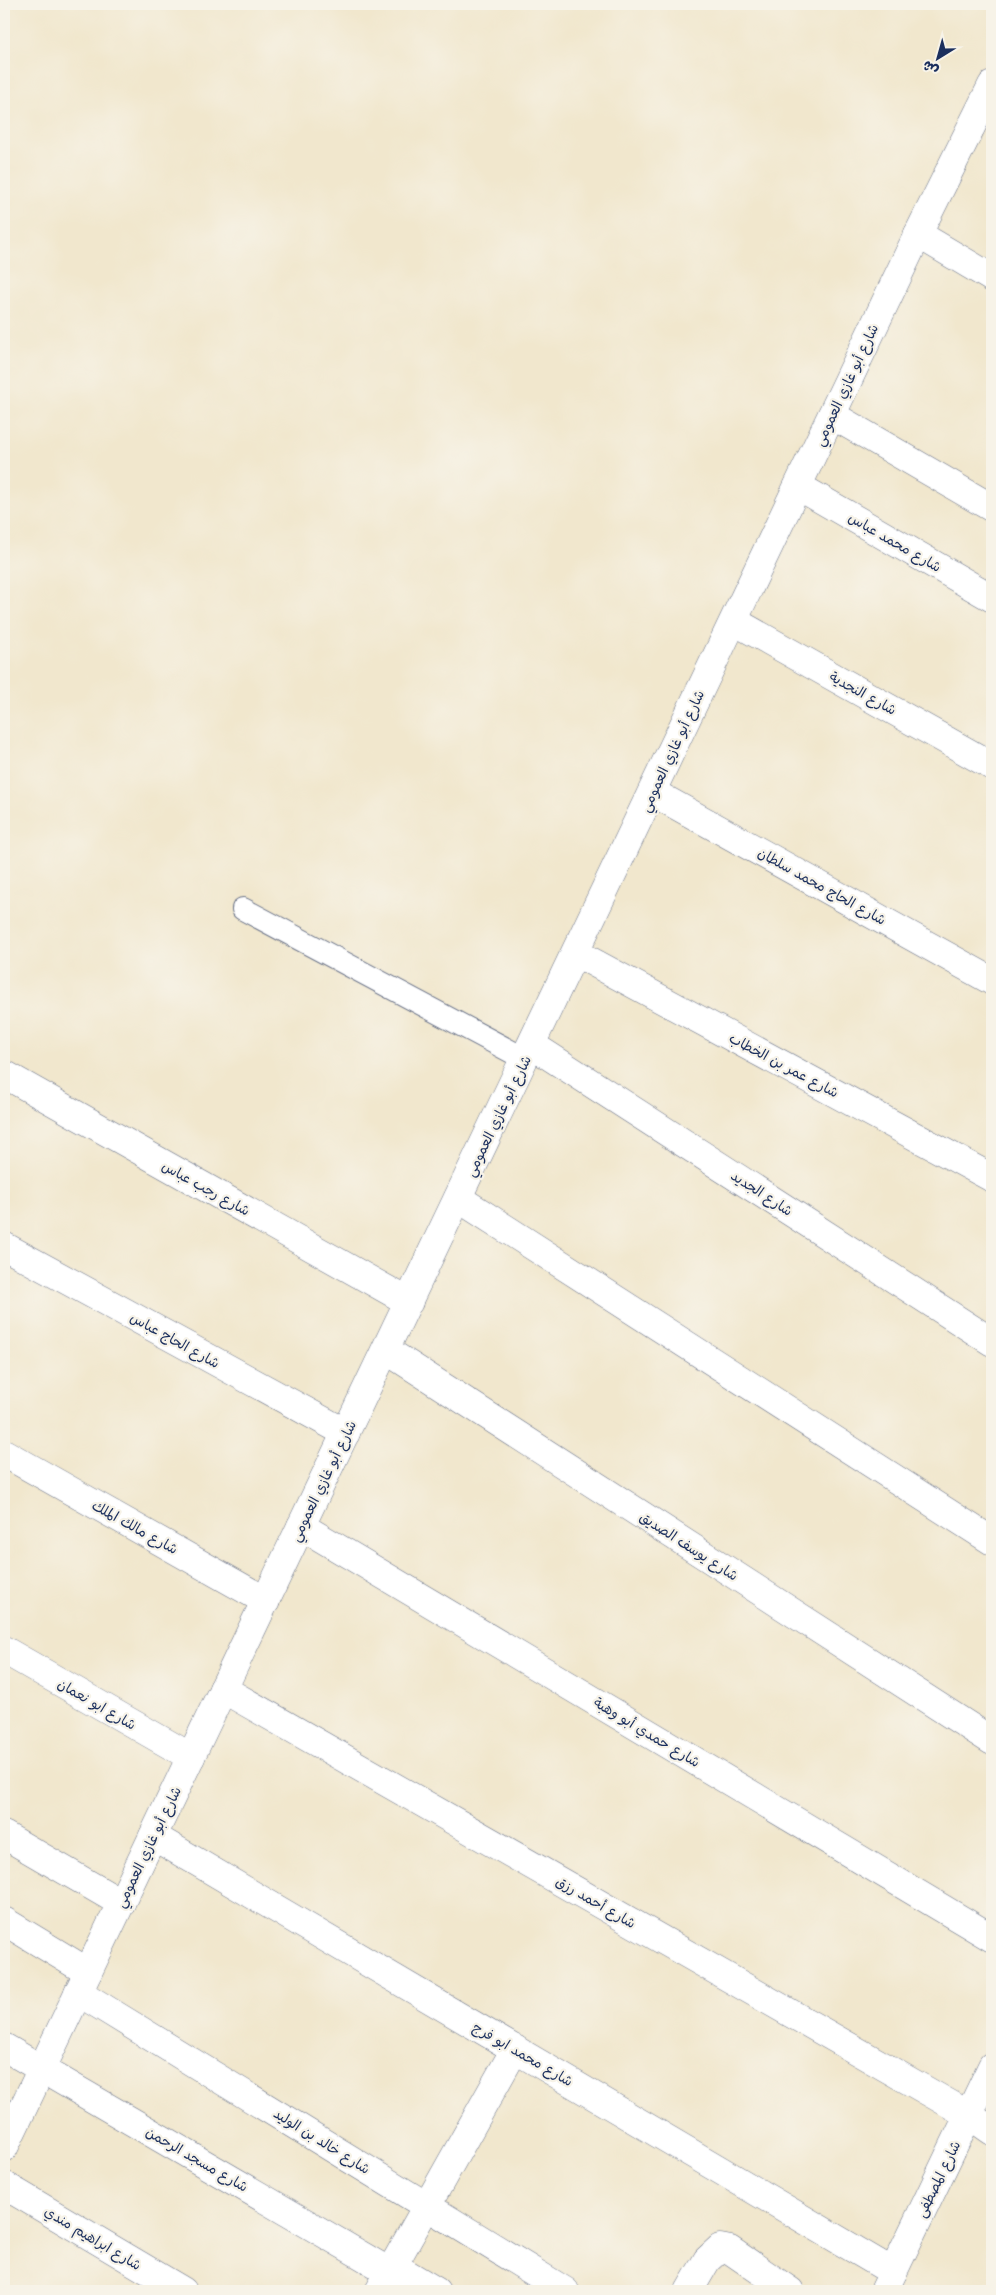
<svg xmlns="http://www.w3.org/2000/svg" width="996" height="2295" viewBox="0 0 996 2295" font-family="Mali,'Playpen Sans Arabic',sans-serif">
<rect width="100%" height="100%" fill="#f7f3e8"/>
<filter id="ink" filterUnits="userSpaceOnUse"><feTurbulence type="fractalNoise" baseFrequency=".02" numOctaves="2"/><feDisplacementMap in="SourceGraphic" scale="10" xChannelSelector="R" yChannelSelector="G"/><feConvolveMatrix kernelMatrix="1 2 1 2 8 2 1 2 1" color-interpolation-filters="sRGB"/></filter>
<filter id="wash" filterUnits="userSpaceOnUse"><feTurbulence type="fractalNoise" baseFrequency=".0096" numOctaves="4" result="noise"/><feDisplacementMap in="SourceGraphic" scale="20" xChannelSelector="R" yChannelSelector="G"/><feGaussianBlur stdDeviation="1.12" result="paint"/><feColorMatrix in="noise" values="0 0 0 0 0 0 0 0 0 0 0 0 0 0 0 0 0 1.4 0 .05"/><feComposite in="paint" operator="in"/></filter>
<g filter="url(#wash)">
<rect width="100%" height="100%" fill="#f1e7cd"/>
</g>
<g filter="url(#ink)">
<g fill="none" stroke-linecap="round" stroke-linejoin="round">
<!-- lane casing -->
<g stroke="#666f85" stroke-width="24">
<polyline id="lane" points="243,909 525,1059"/>
</g>
<!-- street casing -->
<g stroke="#666f85" stroke-width="29">
<g id="street">
<polyline points="918,234 992,278"/>
<polyline points="832,415 992,508"/>
<polyline points="798,486 992,598"/>
<polyline points="734,621 992,766"/>
<polyline points="652,792 992,981"/>
<polyline points="576,953 992,1178"/>
<polyline points="532,1045 992,1342"/>
<polyline points="4,1074 409,1302"/>
<polyline points="458,1198 992,1541"/>
<polyline points="4,1246 346,1433"/>
<polyline points="386,1350 992,1741"/>
<polyline points="4,1453 266,1601"/>
<polyline points="301,1526 992,1938"/>
<polyline points="4,1650 191,1757"/>
<polyline points="223,1689 969,2115 992,2131"/>
<polyline points="4,1835 121,1903"/>
<polyline points="153,1836 893,2272"/>
<polyline points="4,1921 88,1972"/>
<polyline points="78,1992 565,2291"/>
<polyline points="4,2047 390,2272"/>
<polyline points="4,2185 183,2291"/>
<polyline points="394,2266 436,2291"/>
<polyline points="379,2291 515,2049"/>
<polyline points="689,2291 707,2260 720,2248 730,2250 790,2291"/>
<polyline points="884,2291 992,2066"/>
</g>
</g>
<!-- secondary casing -->
<g stroke="#666f85" stroke-width="29">
<polyline id="secondary" points="4,2148 918,234 992,85"/>
</g>
<!-- lane -->
<use href="#lane" stroke="#fff" stroke-width="22"/>
<!-- street -->
<use href="#street" stroke="#fff" stroke-width="28"/>
<!-- secondary -->
<use href="#secondary" stroke="#fff" stroke-width="28"/>
</g>
</g>
<g text-anchor="middle" stroke-width="4.5" stroke-linejoin="round" paint-order="stroke">
<!-- street labels -->
<g font-size="14" fill="#1b2f5e" stroke="#f7f3e8">
<text transform="translate(846 385) rotate(-65)" y="5">شارع أبو غازي العمومي</text>
<text transform="translate(895 542) rotate(30)" y="5">شارع محمد عباس</text>
<text transform="translate(863 693) rotate(29)" y="5">شارع النجدية</text>
<text transform="translate(672 751) rotate(-65)" y="5">شارع أبو غازي العمومي</text>
<text transform="translate(822 886) rotate(29)" y="5">شارع الحاج محمد سلطان</text>
<text transform="translate(784 1065) rotate(28)" y="5">شارع عمر بن الخطاب</text>
<text transform="translate(498 1116) rotate(-64)" y="5">شارع أبو غازي العمومي</text>
<text transform="translate(206 1188) rotate(29)" y="5">شارع رجب عباس</text>
<text transform="translate(762 1193) rotate(33)" y="5">شارع الجديد</text>
<text transform="translate(175 1340) rotate(29)" y="5">شارع الحاج عباس</text>
<text transform="translate(323 1481) rotate(-64)" y="5">شارع أبو غازي العمومي</text>
<text transform="translate(135 1527) rotate(29)" y="5">شارع مالك الملك</text>
<text transform="translate(689 1546) rotate(33)" y="5">شارع يوسف الصديق</text>
<text transform="translate(97 1704) rotate(30)" y="5">شارع ابو نعمان</text>
<text transform="translate(647 1732) rotate(31)" y="5">شارع حمدي أبو وهبة</text>
<text transform="translate(148 1847) rotate(-64)" y="5">شارع أبو غازي العمومي</text>
<text transform="translate(596 1902) rotate(30)" y="5">شارع أحمد رزق</text>
<text transform="translate(523 2054) rotate(30)" y="5">شارع محمد ابو فرج</text>
<text transform="translate(322 2141) rotate(32)" y="5">شارع خالد بن الوليد</text>
<text transform="translate(197 2159) rotate(30)" y="5">شارع مسجد الرحمن</text>
<text transform="translate(938 2179) rotate(-64)" y="5">شارع المصطفى</text>
<text transform="translate(93 2238) rotate(31)" y="5">شارع ابراهيم مندي</text>
</g>
</g>
<!-- margin -->
<rect width="996" height="2295" fill="none" stroke="#f7f3e8" stroke-width="20"/>
<!-- north arrow -->
<g transform="translate(938 58) rotate(217)" stroke="#f7f3e8" stroke-width="4" paint-order="stroke">
<path d="M0-4L9 19L0 12L-9 19Z" fill="#1b2f5e"/>
<text y="-8" font-size="14" font-weight="bold" text-anchor="middle" fill="#1b2f5e">ش</text>
</g>
</svg>
